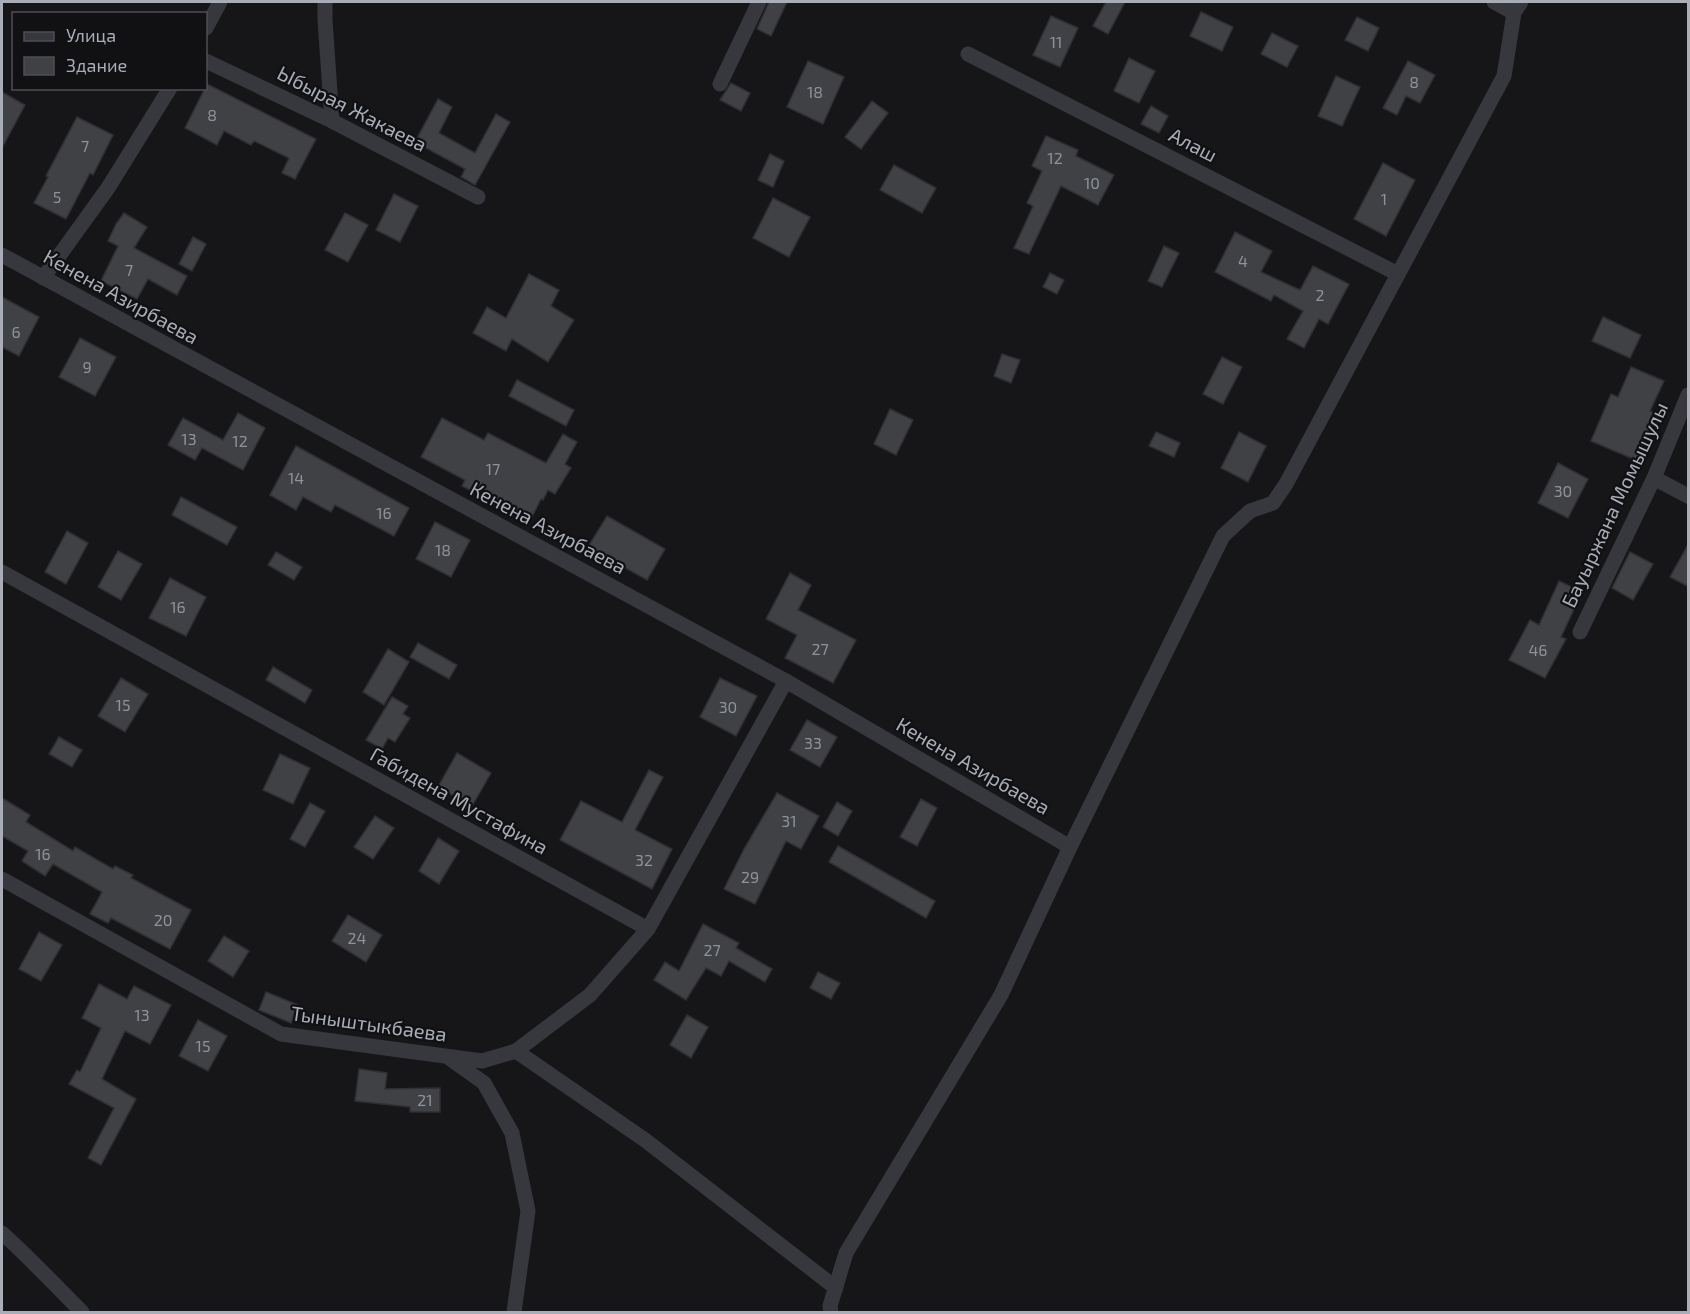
<svg xmlns="http://www.w3.org/2000/svg" width="1690" height="1314" viewBox="0 0 1690 1314" font-family="'Exo 2',sans-serif">
<rect width="100%" height="100%" fill="#161618"/>
<!-- building -->
<g fill="#404145" stroke="#303034" stroke-width="1.5">
<polygon points="769,2 787,2 771,36 757,29"/>
<polygon points="1106,2 1125,2 1108,34 1093,26"/>
<polygon points="1201,12 1233,27 1222,51 1190,36"/>
<polygon points="1051,16 1078,28 1060,67 1033,55"/>
<polygon points="1357,17 1379,28 1368,51 1345,40"/>
<polygon points="1272,33 1298,46 1287,67 1261,54"/>
<polygon points="1129,58 1155,71 1139,103 1114,91"/>
<polygon points="808,61 844,77 823,124 787,107"/>
<polygon points="1408,61 1435,75 1420,103 1406,96 1397,115 1383,108"/>
<polygon points="1336,76 1360,87 1342,126 1318,116"/>
<polygon points="731,83 750,93 741,111 720,100"/>
<polygon points="207,84 316,139 295,179 282,173 289,158 254,141 251,145 224,131 217,145 185,128"/>
<polygon points="2,92 25,105 2,148"/>
<polygon points="438,99 452,107 439,133 475,153 496,114 510,122 475,185 461,177 465,169 415,142"/>
<polygon points="872,101 888,113 861,149 845,137"/>
<polygon points="1151,106 1168,116 1159,133 1141,124"/>
<polygon points="77,117 113,135 93,175 90,173 66,219 34,203 48,177 46,176"/>
<polygon points="1046,136 1078,150 1076,156 1114,175 1098,205 1061,186 1029,254 1014,248 1033,206 1027,203 1042,171 1032,166"/>
<polygon points="770,154 784,161 773,187 758,180"/>
<polygon points="1383,163 1415,180 1386,236 1354,219"/>
<polygon points="894,165 936,188 922,213 880,190"/>
<polygon points="394,194 418,206 400,242 376,230"/>
<polygon points="773,198 810,217 789,257 753,238"/>
<polygon points="124,213 147,227 134,248 187,276 177,295 148,279 137,299 101,281 118,246 108,241 116,224"/>
<polygon points="345,213 368,225 348,262 325,250"/>
<polygon points="1235,232 1272,251 1261,272 1300,290 1313,266 1349,284 1328,324 1319,319 1304,348 1287,339 1303,311 1274,295 1271,301 1215,272"/>
<polygon points="193,237 206,244 192,271 179,264"/>
<polygon points="1164,246 1179,253 1162,287 1148,281"/>
<polygon points="1050,273 1064,280 1057,294 1043,287"/>
<polygon points="529,274 559,290 551,306 574,320 548,362 512,339 506,351 473,333 487,307 506,318"/>
<polygon points="2,297 39,317 19,356 2,347"/>
<polygon points="1603,317 1641,335 1630,358 1592,341"/>
<polygon points="80,338 116,357 95,396 59,377"/>
<polygon points="1002,354 1020,360 1011,383 994,376"/>
<polygon points="1222,357 1242,367 1223,404 1203,394"/>
<polygon points="1631,367 1664,381 1650,411 1657,414 1638,461 1591,441 1611,394 1618,397"/>
<polygon points="517,380 574,410 566,426 509,396"/>
<polygon points="890,409 913,420 896,455 874,444"/>
<polygon points="238,413 265,428 243,470 202,448 195,460 168,445 183,418 223,440"/>
<polygon points="442,418 484,440 488,433 546,463 563,434 577,442 565,464 571,468 555,494 548,490 543,500 541,499 530,521 462,486 465,480 421,457"/>
<polygon points="1156,432 1180,443 1174,457 1149,446"/>
<polygon points="1239,432 1266,446 1248,482 1221,468"/>
<polygon points="296,446 409,508 394,536 335,505 331,512 303,497 296,510 270,495"/>
<polygon points="1558,463 1588,479 1568,518 1538,503"/>
<polygon points="181,497 237,527 227,545 172,515"/>
<polygon points="607,516 665,549 647,580 588,547"/>
<polygon points="435,522 470,540 451,577 416,559"/>
<polygon points="67,531 88,543 66,584 45,572"/>
<polygon points="1689,543 1689,587 1670,577"/>
<polygon points="118,551 142,564 121,600 98,587"/>
<polygon points="276,552 302,567 294,580 268,565"/>
<polygon points="1630,552 1653,564 1633,600 1612,588"/>
<polygon points="790,573 811,585 798,610 856,640 833,683 785,658 797,635 766,619"/>
<polygon points="170,578 206,597 186,636 149,618"/>
<polygon points="1559,581 1582,592 1561,637 1566,639 1545,678 1509,660 1530,620 1539,625"/>
<polygon points="418,643 457,665 449,679 410,657"/>
<polygon points="388,649 409,662 384,705 363,692"/>
<polygon points="273,667 312,690 305,703 266,680"/>
<polygon points="121,678 148,694 125,732 98,716"/>
<polygon points="720,678 757,696 736,736 700,717"/>
<polygon points="392,697 408,706 403,714 410,718 395,742 388,738 382,749 366,740"/>
<polygon points="807,720 837,737 820,767 790,750"/>
<polygon points="59,737 82,750 72,767 49,754"/>
<polygon points="457,753 491,773 472,806 438,787"/>
<polygon points="280,754 310,768 293,804 263,790"/>
<polygon points="649,770 663,777 635,830 672,849 652,889 560,840 581,801 622,822"/>
<polygon points="777,793 819,816 801,849 786,841 755,904 724,889 744,849"/>
<polygon points="2,798 30,815 26,822 73,851 75,847 113,869 115,866 133,875 131,878 191,910 170,949 111,918 108,923 90,914 102,892 53,864 45,876 22,861 28,851 2,836"/>
<polygon points="921,799 937,808 917,846 900,837"/>
<polygon points="837,802 852,811 838,836 823,827"/>
<polygon points="310,803 325,811 305,847 290,839"/>
<polygon points="375,816 394,828 373,859 354,847"/>
<polygon points="438,838 459,851 439,884 419,871"/>
<polygon points="838,846 935,901 926,918 829,862"/>
<polygon points="348,915 382,935 366,962 332,941"/>
<polygon points="703,924 739,943 736,948 772,969 765,982 729,961 721,976 706,968 686,1000 654,980 665,962 679,971"/>
<polygon points="39,932 62,945 41,981 19,969"/>
<polygon points="224,936 249,951 233,977 208,961"/>
<polygon points="818,972 840,983 831,999 810,988"/>
<polygon points="99,984 127,999 134,986 171,1005 150,1044 125,1031 102,1079 136,1099 101,1165 88,1158 114,1108 69,1084 77,1070 80,1072 101,1028 82,1018"/>
<polygon points="266,992 298,1005 291,1023 259,1010"/>
<polygon points="687,1015 708,1027 691,1058 670,1045"/>
<polygon points="198,1020 227,1036 208,1071 179,1056"/>
<polygon points="359,1069 387,1073 385,1089 440,1088 440,1112 410,1112 410,1107 355,1101"/>
</g>
<g fill="none" stroke-linecap="round" stroke-linejoin="round">
<!-- minor -->
<g stroke="#37383d" stroke-width="15">
<polyline points="325,2 325,20 332,121"/>
<polyline points="1494,2 1514,13"/>
<polyline points="206,28 220,2"/>
<polyline points="968,54 1398,274"/>
<polyline points="206,61 332,121 478,197"/>
<polyline points="720,84 759,2"/>
<polyline points="2,255 786,681 1070,847"/>
<polyline points="43,278 108,188 170,88"/>
<polyline points="1654,478 1688,496"/>
<polyline points="2,572 648,929 786,681"/>
<polyline points="1580,632 1654,478 1688,395"/>
<polyline points="2,879 281,1034 482,1061 516,1051 590,995 648,929"/>
<polyline points="516,1051 645,1140 836,1288"/>
<polyline points="449,1058 484,1083 512,1133 528,1211 514,1312"/>
<path d="M2 1233C30 1258 55 1285 82 1312"/>
<polyline points="831,1312 830,1306 846,1253 1001,995 1070,847 1223,536 1250,511 1273,503 1286,484 1504,76 1514,13 1521,2"/>
</g>
</g>
<g text-anchor="middle" stroke-width="4.5" stroke-linejoin="round" paint-order="stroke">
<!-- number labels -->
<g font-size="16" fill="#8e929b">
<text x="1056" y="48">11</text>
<text x="1414" y="88">8</text>
<text x="815" y="98">18</text>
<text x="212" y="121">8</text>
<text x="85" y="152">7</text>
<text x="1055" y="164">12</text>
<text x="1092" y="189">10</text>
<text x="57" y="203">5</text>
<text x="1384" y="205">1</text>
<text x="1243" y="267">4</text>
<text x="129" y="276">7</text>
<text x="1320" y="301">2</text>
<text x="16" y="338">6</text>
<text x="87" y="373">9</text>
<text x="189" y="445">13</text>
<text x="240" y="447">12</text>
<text x="493" y="475">17</text>
<text x="296" y="484">14</text>
<text x="1563" y="497">30</text>
<text x="384" y="519">16</text>
<text x="443" y="556">18</text>
<text x="178" y="613">16</text>
<text x="820" y="655">27</text>
<text x="1538" y="656">46</text>
<text x="123" y="711">15</text>
<text x="728" y="713">30</text>
<text x="813" y="749">33</text>
<text x="789" y="827">31</text>
<text x="43" y="860">16</text>
<text x="644" y="866">32</text>
<text x="750" y="883">29</text>
<text x="163" y="926">20</text>
<text x="357" y="944">24</text>
<text x="712" y="956">27</text>
<text x="142" y="1021">13</text>
<text x="203" y="1052">15</text>
<text x="425" y="1106">21</text>
</g>
<!-- street labels -->
<g font-size="20" fill="#a8adb8" stroke="#111113">
<text transform="translate(352 109) rotate(27)" y="7">Ыбырая Жакаева</text>
<text transform="translate(1193 145) rotate(27)" y="7">Алаш</text>
<text transform="translate(121 297) rotate(29)" y="7">Кенена Азирбаева</text>
<text transform="translate(1615 505) rotate(-65)" y="7">Бауыржана Момышулы</text>
<text transform="translate(548 528) rotate(28)" y="7">Кенена Азирбаева</text>
<text transform="translate(973 766) rotate(30)" y="7">Кенена Азирбаева</text>
<text transform="translate(459 801) rotate(29)" y="7">Габидена Мустафина</text>
<text transform="translate(369 1024) rotate(8)" y="7">Тыныштыкбаева</text>
</g>
</g>
<!-- border -->
<rect width="1690" height="1314" fill="none" stroke="#a8adb8" stroke-width="6"/>
<!-- legend -->
<rect x="12" y="12" width="195" height="78" fill="#111113" stroke="#4d4f55" stroke-width="1.5"/>
<rect x="24" y="32" width="30" height="9" fill="#37383d" stroke="#4d4f55" stroke-width="1.5"/>
<text x="66" y="42" font-size="18" fill="#a8adb8">Улица</text>
<rect x="24" y="57" width="30" height="18" fill="#404145" stroke="#4d4f55" stroke-width="1.5"/>
<text x="66" y="72" font-size="18" fill="#a8adb8">Здание</text>
</svg>
